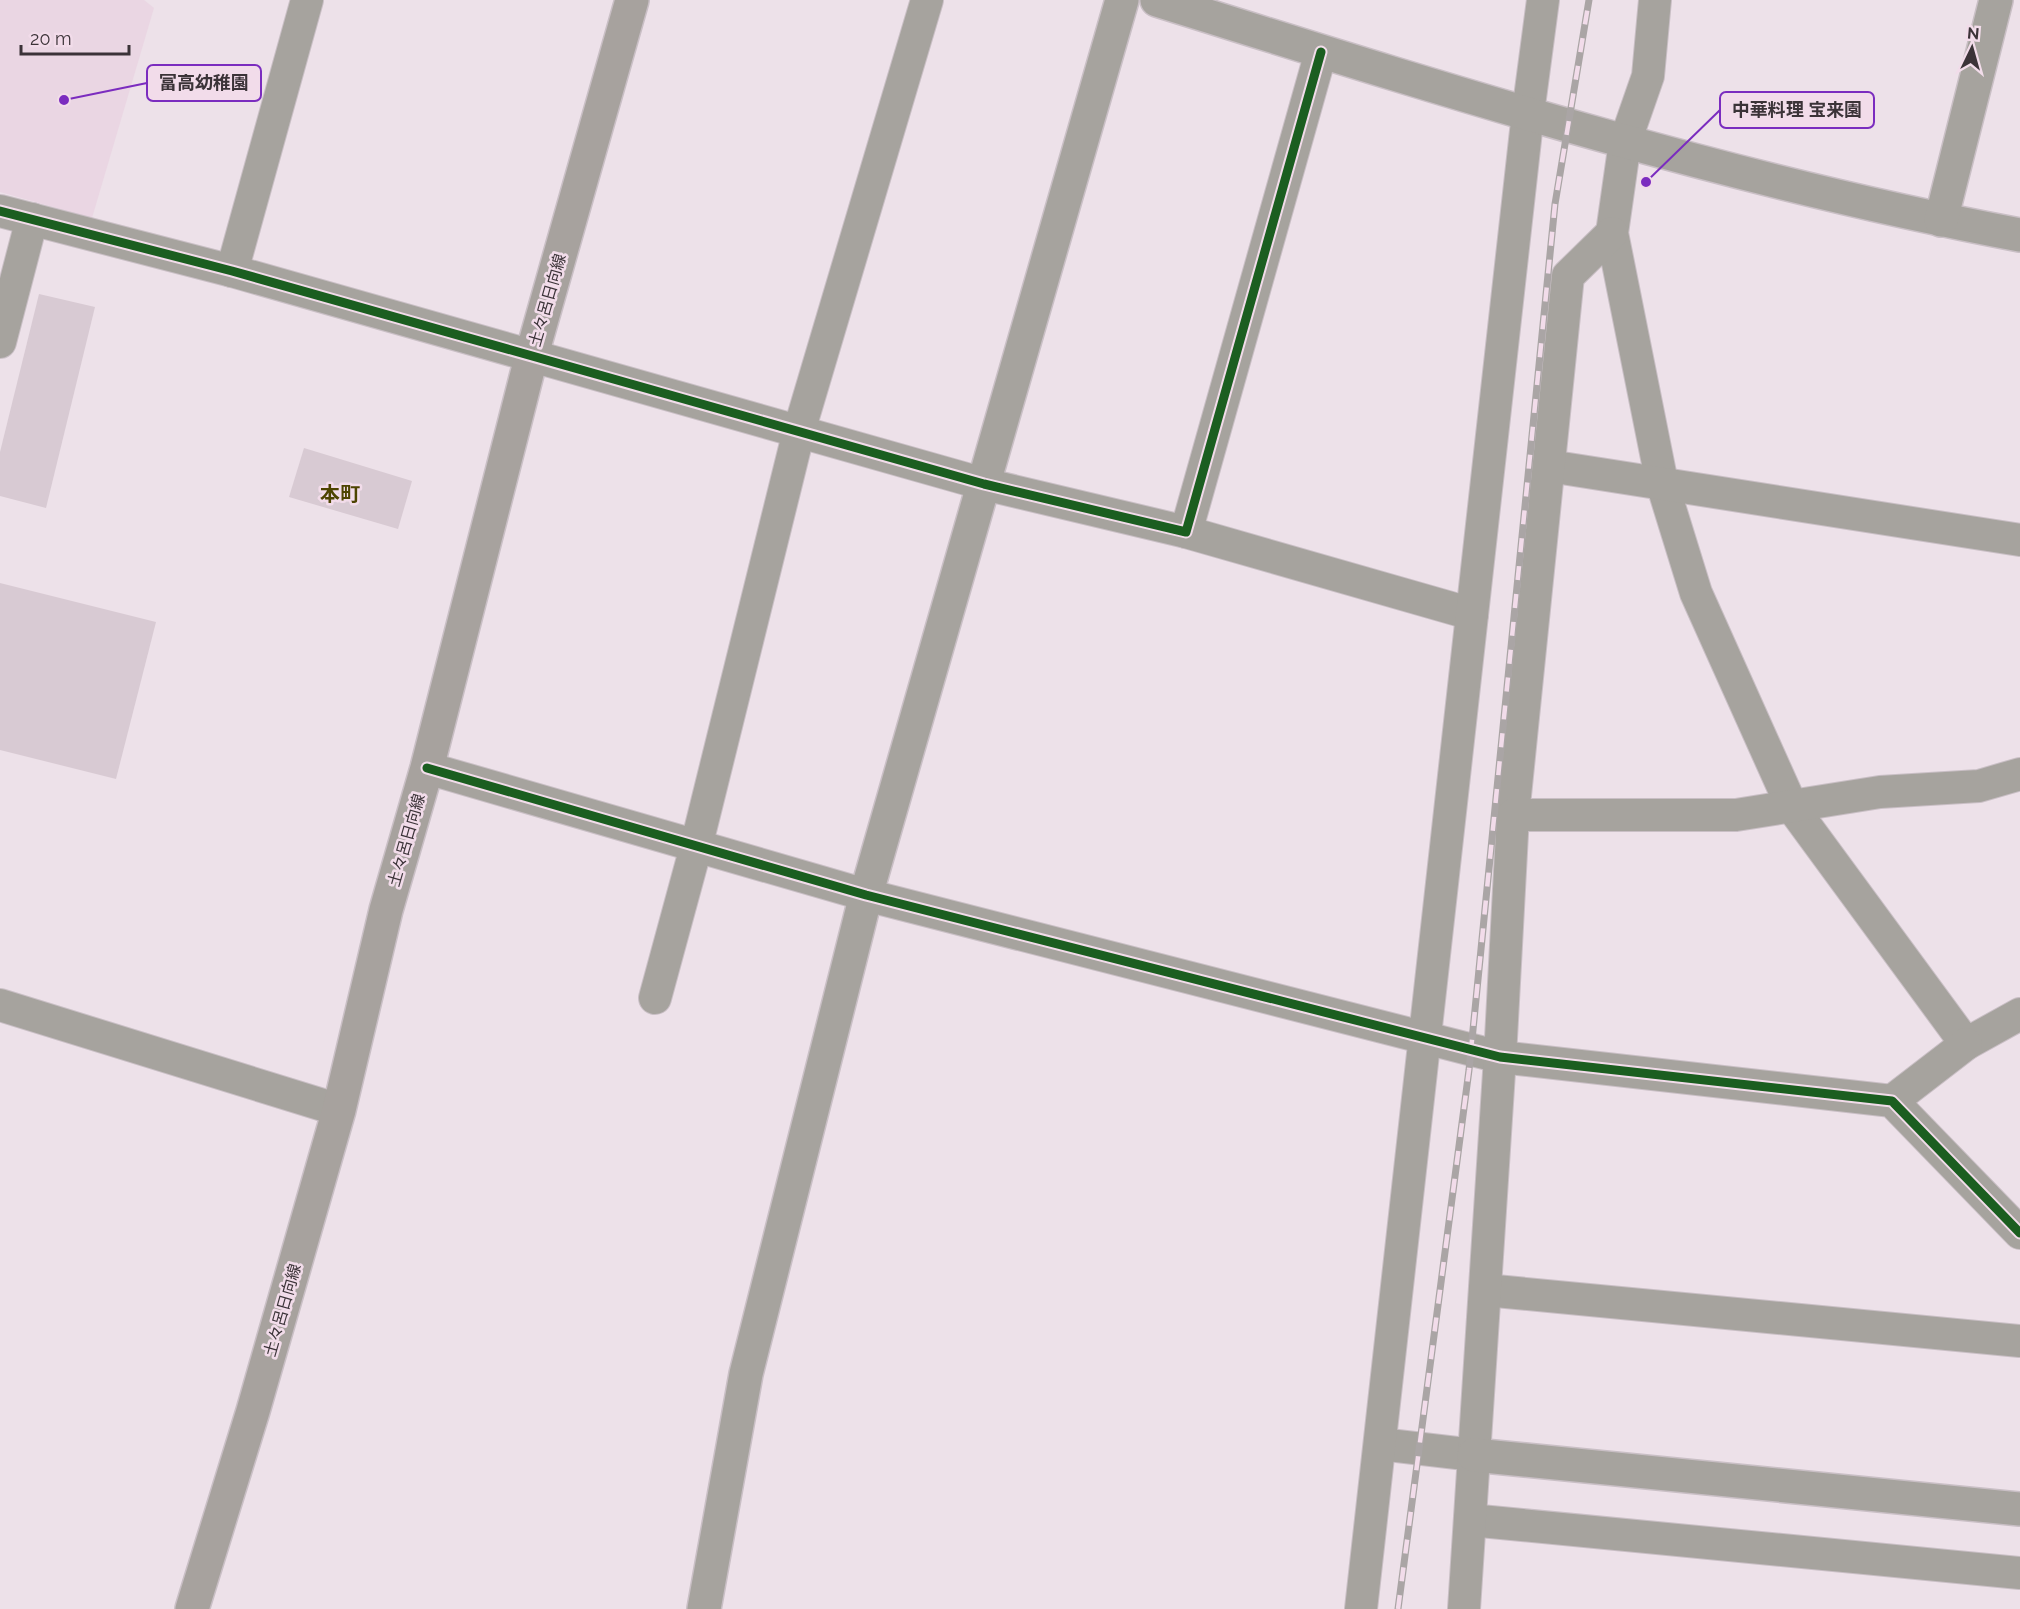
<svg xmlns="http://www.w3.org/2000/svg" width="2020" height="1609" viewBox="0 0 2020 1609" font-family="Raleway,'Noto Sans JP',sans-serif">
<rect width="100%" height="100%" fill="#ede1e9"/>
<!-- built -->
<polygon fill="#ead6e3" points="0,0 144,0 154,8 92,218 0,192"/>
<!-- building -->
<g fill="#d8cad3">
<polygon points="39,294 95,307 46,508 0,496 0,452"/>
<polygon points="304,448 412,481 398,529 289,497"/>
<polygon points="0,583 156,622 116,779 0,750"/>
</g>
<g fill="none" stroke-linecap="round" stroke-linejoin="round">
<!-- minor casing -->
<g stroke="#c9bfc5" stroke-width="34">
<g id="minor">
<polyline points="1655,0 1648,76 1625,142 1612,233 1662,483 1696,593 1792,807 1966,1044 2020,1014"/>
<polyline points="0,211 232,271 984,484 1186,532 1321,52"/>
<polyline points="232,271 307,0"/>
<polyline points="0,342 32,219"/>
<polyline points="1549,466 2020,540"/>
<polyline points="1186,532 1472,614"/>
<polyline points="427,768 866,895 1500,1057 1892,1101 2020,1233"/>
<polyline points="1513,815 1568,276 1612,233"/>
<polyline points="655,998 696,847 799,431 927,0"/>
<polyline points="0,1005 339,1110"/>
<polyline points="1892,1101 1966,1044"/>
<polyline points="1485,1290 2020,1341"/>
<polyline points="1380,1444 1474,1455"/>
<polyline points="1470,1520 2020,1573"/>
<polyline points="1361,1609 1528,113 1543,0"/>
<polyline points="1464,1609 1500,1057 1513,815 1736,815 1880,792 1979,786 2020,774"/>
</g>
</g>
<!-- tertiary casing -->
<g stroke="#c9bfc5" stroke-width="36">
<g id="tertiary">
<path d="M1157 0C1441 89 1727 180 2020 235"/>
<polyline points="1941,220 1996,0"/>
<polyline points="1474,1455 2020,1509"/>
<polyline points="704,1609 746,1374 866,895 1122,0"/>
</g>
</g>
<!-- secondary casing -->
<g stroke="#c9bfc5" stroke-width="36">
<polyline id="secondary" points="192,1609 253,1411 339,1110 386,910 427,768 532,354 632,0"/>
</g>
<!-- minor -->
<use href="#minor" stroke="#a6a39e" stroke-width="32"/>
<!-- tertiary -->
<use href="#tertiary" stroke="#a6a39e" stroke-width="33"/>
<!-- secondary -->
<use href="#secondary" stroke="#a7a29e" stroke-width="33"/>
<!-- rail casing -->
<g stroke="#aaa5a5" stroke-width="7">
<polyline id="rail" points="1398,1609 1469,1070 1555,204 1589,0"/>
</g>
<!-- rail -->
<use href="#rail" stroke="#f2dcea" stroke-width="4.5" stroke-dasharray="14" stroke-linecap="butt"/>
<!-- cycleway casing -->
<g stroke="#f2dcea" stroke-width="13">
<g id="cycleway">
<polyline points="0,211 232,271 984,484 1186,532 1321,52"/>
<polyline points="427,768 866,895 1500,1057 1892,1101 2020,1233"/>
</g>
</g>
<!-- cycleway -->
<use href="#cycleway" stroke="#1b5e20" stroke-width="9"/>
</g>
<g text-anchor="middle" stroke-width="5" stroke-linejoin="round" paint-order="stroke">
<!-- street labels -->
<g font-size="16" fill="#3b3338" stroke="#f2dcea">
<text transform="translate(547 300) rotate(-74)" y="6">土々呂日向線</text>
<text transform="translate(406 840) rotate(-74)" y="6">土々呂日向線</text>
<text transform="translate(282 1310) rotate(-74)" y="6">土々呂日向線</text>
</g>
<!-- quarter labels -->
<g font-size="20" font-weight="bold" fill="#4d4401" stroke="#f2dcea">
<text x="340" y="501">本町</text>
</g>
</g>
<!-- callouts -->
<path fill="none" stroke="#7b2cbf" stroke-width="2" d="M64 100L147 83M1646 182L1720 110"/>
<g fill="#7b2cbf" stroke="#f2dcea" stroke-width="2">
<circle cx="64" cy="100" r="6"/>
<circle cx="1646" cy="182" r="6"/>
</g>
<g fill="#f2dcea" stroke="#7b2cbf" stroke-width="2">
<rect x="147" y="65" width="114" height="36" rx="6"/>
<rect x="1720" y="92" width="154" height="36" rx="6"/>
</g>
<g font-size="18" text-anchor="middle" font-weight="bold" fill="#3b3338">
<text x="204" y="89">富高幼稚園</text>
<text x="1797" y="116">中華料理 宝来園</text>
</g>
<!-- north arrow -->
<g transform="translate(1972 48) rotate(5)" stroke="#f2dcea" stroke-width="4.5" paint-order="stroke">
<path d="M0-4.5L10 22L0 15L-10 22Z" fill="#3b3338"/>
<text y="-9" font-size="16" font-weight="bold" text-anchor="middle" fill="#3b3338">N</text>
</g>
<!-- scale -->
<path d="M21 45v9h108v-9" fill="none" stroke="#3b3338" stroke-width="3"/>
<text x="30" y="45" font-size="18" fill="#3b3338" stroke="#f2dcea" stroke-width="4.5" paint-order="stroke">20 m</text>
</svg>
